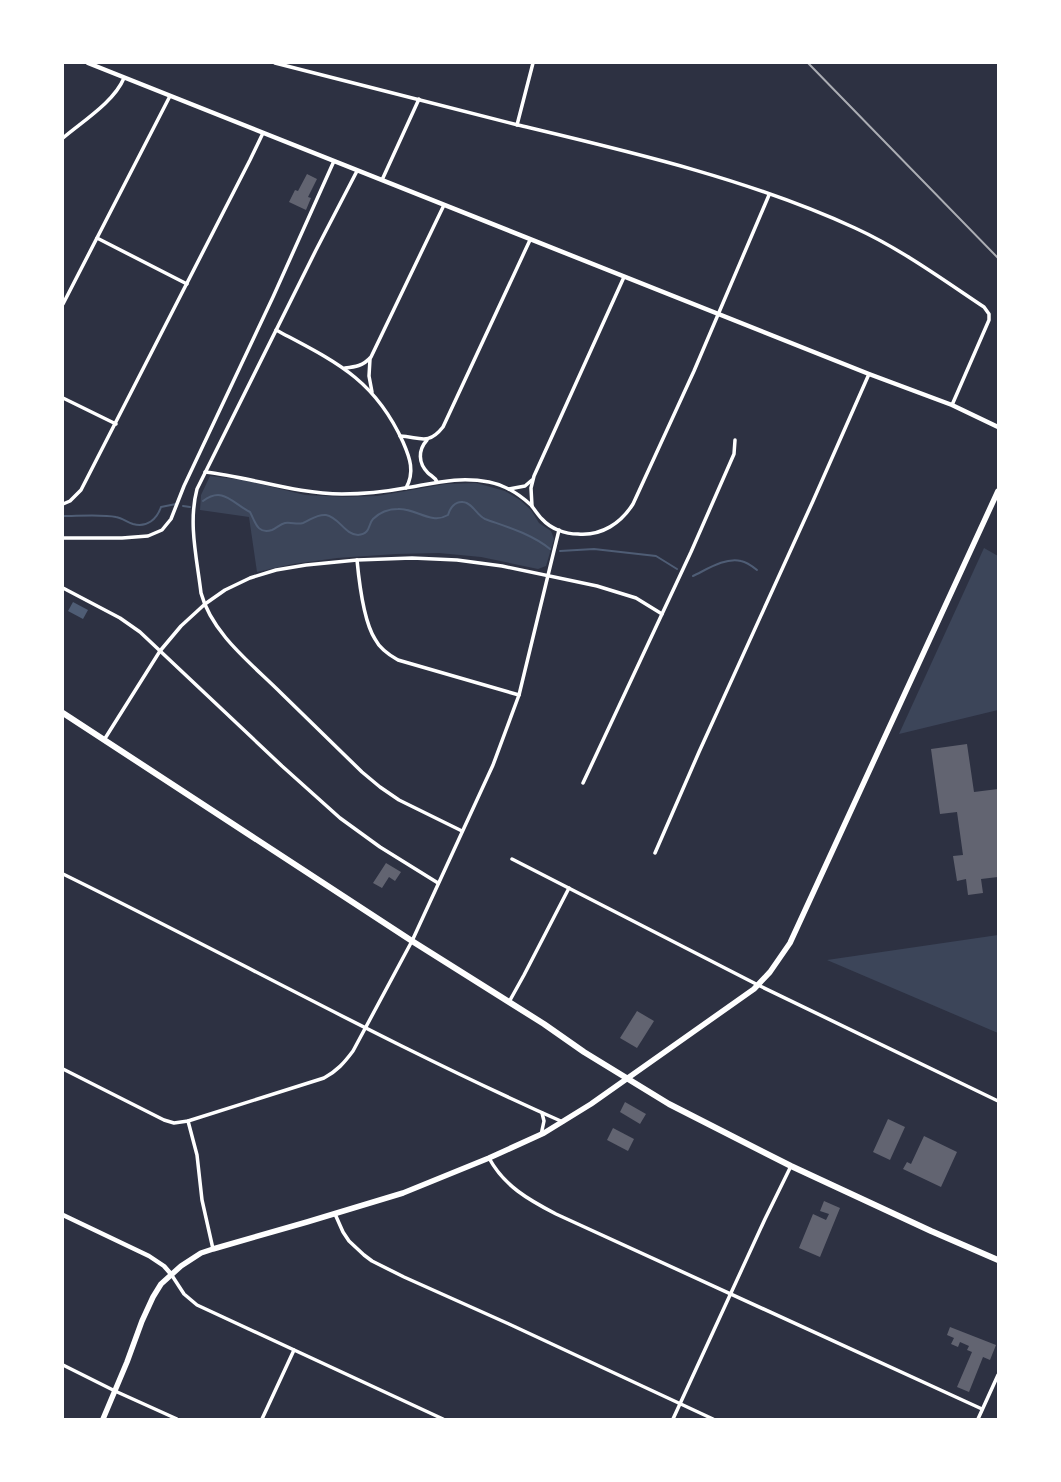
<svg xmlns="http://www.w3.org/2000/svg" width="1061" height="1482" viewBox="0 0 1061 1482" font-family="Mulish,sans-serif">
<rect width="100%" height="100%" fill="#2d3142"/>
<!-- green -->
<g fill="#3c4559">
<polygon points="210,476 244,480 305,495 344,497 377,496 446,484 476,483 505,491 520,500 531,510 539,523 551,531 554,539 546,566 538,569 481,557 439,553 396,554 337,558 293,564 257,572 249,517 200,510 201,495"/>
<polygon points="984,548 998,556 998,710 899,734"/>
<polygon points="998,935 998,1033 827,960"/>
</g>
<!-- water -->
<polygon fill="#4f5d75" points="73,602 88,610 83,619 68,611"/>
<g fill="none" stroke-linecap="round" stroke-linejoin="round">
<!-- stream -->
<g stroke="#4f5d75" stroke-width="2">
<path d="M203 501C223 486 232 503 250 512 255 521 257 535 272 530 277 528 280 524 285 523 292 522 297 525 303 523 311 520 316 514 326 515 339 517 345 535 358 535 371 534 368 524 373 519 380 512 389 509 398 509 416 508 431 525 448 515 450 508 455 501 463 502 473 503 476 515 485 519 507 527 532 534 550 549"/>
<polyline points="183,506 190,507"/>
<path d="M63 516C77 516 103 514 116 517 122 518 127 522 133 524 147 528 157 519 161 507L176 504"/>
<polyline points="560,551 594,549 656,556 677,569"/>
<path d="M693 576C706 570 725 557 741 561 747 562 752 566 757 570"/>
</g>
</g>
<!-- building -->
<g fill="#626471">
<polygon points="307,174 317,179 308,197 311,198 306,210 289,202 295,190 298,191"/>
<polygon points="967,744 974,792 998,789 998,877 981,879 983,893 968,895 966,879 957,881 953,856 963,855 957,812 940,814 931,749"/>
<polygon points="386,863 401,872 395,881 389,877 382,888 373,883"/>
<polygon points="637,1011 654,1021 637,1048 620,1038"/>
<polygon points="625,1102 646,1114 640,1124 620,1112"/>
<polygon points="888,1119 905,1127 890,1160 873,1152"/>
<polygon points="613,1128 634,1139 628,1151 607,1140"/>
<polygon points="924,1136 957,1152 941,1187 903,1169 907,1162 911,1164"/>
<polygon points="824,1201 840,1208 820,1257 799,1248 813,1214 826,1220 829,1214 820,1211"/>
<polygon points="950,1327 996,1345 990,1360 983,1357 969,1392 957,1387 972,1352 967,1350 969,1346 960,1342 958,1347 951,1344 954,1338 947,1335"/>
</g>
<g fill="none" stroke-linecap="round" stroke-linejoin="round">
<!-- minor -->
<g stroke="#fff" stroke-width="3.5">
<path d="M275 63C356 83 437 105 518 125 631 152 748 179 855 228 901 249 942 279 984 307L989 314V320L952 405"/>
<polyline points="517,125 533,63"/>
<path d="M63 138C83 121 114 102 124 78"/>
<path d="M357 171 316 250 197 489C188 523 197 559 201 593 212 634 252 664 281 693 308 719 335 746 362 772L380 787 399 800 462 831"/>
<polyline points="382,180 419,99"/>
<polyline points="97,238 187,284"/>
<polyline points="63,304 170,96"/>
<path d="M276 330C334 361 374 378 403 442 410 458 415 472 406 488"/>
<polyline points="370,359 369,376 372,392"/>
<path d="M345 368C355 367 363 366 371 357L444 205"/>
<polyline points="63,398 116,424"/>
<path d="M400 436C420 437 428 446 443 427L530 240"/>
<path d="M427 440C418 450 418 463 428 473 431 476 435 477 437 482"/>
<path d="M205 472C251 477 295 494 342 494 363 494 384 492 405 488 435 483 459 476 489 482 505 485 519 494 531 505 535 510 538 515 542 519 551 529 565 534 578 534 602 536 621 523 633 504L694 371 769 195"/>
<polyline points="509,489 525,486 532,480"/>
<polyline points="63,504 70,501 81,490 250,160 263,133"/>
<polyline points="532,506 531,488 534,476 624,277"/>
<polyline points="63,538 122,538 148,536 162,530 171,519 184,486 273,297 334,161"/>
<path d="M357 560C359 581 364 622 375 639 380 649 389 655 398 660L519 695"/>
<polyline points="63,588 120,618 140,632 282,766 340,818 380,847 438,883"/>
<polyline points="104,740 160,651 181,626 205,604 225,590 250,578 276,570 306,565 357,560 412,558 457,560 502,566 597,586 636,598 662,614"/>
<polyline points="583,783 691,552 734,454 735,440"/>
<polyline points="655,853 699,752 813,501 869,374"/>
<polyline points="512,859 758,985 998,1101"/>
<path d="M63 874C230 956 393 1047 563 1122"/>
<polyline points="509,1002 524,975 569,888"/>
<path d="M63 1069 164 1120 174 1123 188 1121 324 1078C337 1071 344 1063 353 1051L412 941 493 765 519 695 559 530"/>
<polyline points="188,1121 197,1155 202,1200 213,1249"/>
<polyline points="541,1135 544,1121 542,1113"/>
<path d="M489 1158C504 1186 529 1200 556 1214L982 1409"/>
<polyline points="335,1214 343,1232 349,1241 364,1255 372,1261 404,1277 509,1324 713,1419"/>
<polyline points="171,1274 184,1294 197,1305 443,1419"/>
<polyline points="63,1365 115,1391 177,1419"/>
<polyline points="262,1419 294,1350"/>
<polyline points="673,1419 765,1219 791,1166"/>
<polyline points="978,1419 998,1375"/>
</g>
<!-- tertiary -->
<g stroke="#fff" stroke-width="4.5">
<polyline points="88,63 869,374 952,405 998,427"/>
<polyline points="63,1215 149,1256 164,1266 171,1274"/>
</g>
<!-- secondary -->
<polyline stroke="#fff" stroke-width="5.5" points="103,1419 127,1362 142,1321 153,1297 161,1284 181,1266 201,1253 213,1249 307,1222 403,1193 489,1158 544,1133 591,1104 754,989 770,972 790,943 998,491"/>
<!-- primary -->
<polyline stroke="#fff" stroke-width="6" points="63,713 412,941 544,1024 584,1052 669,1104 791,1166 931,1231 998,1260"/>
<!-- rail -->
<polyline stroke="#abadb3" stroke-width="2" points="808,63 998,258"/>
</g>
<!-- border -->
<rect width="1061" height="1482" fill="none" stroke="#ffffff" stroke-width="128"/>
</svg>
